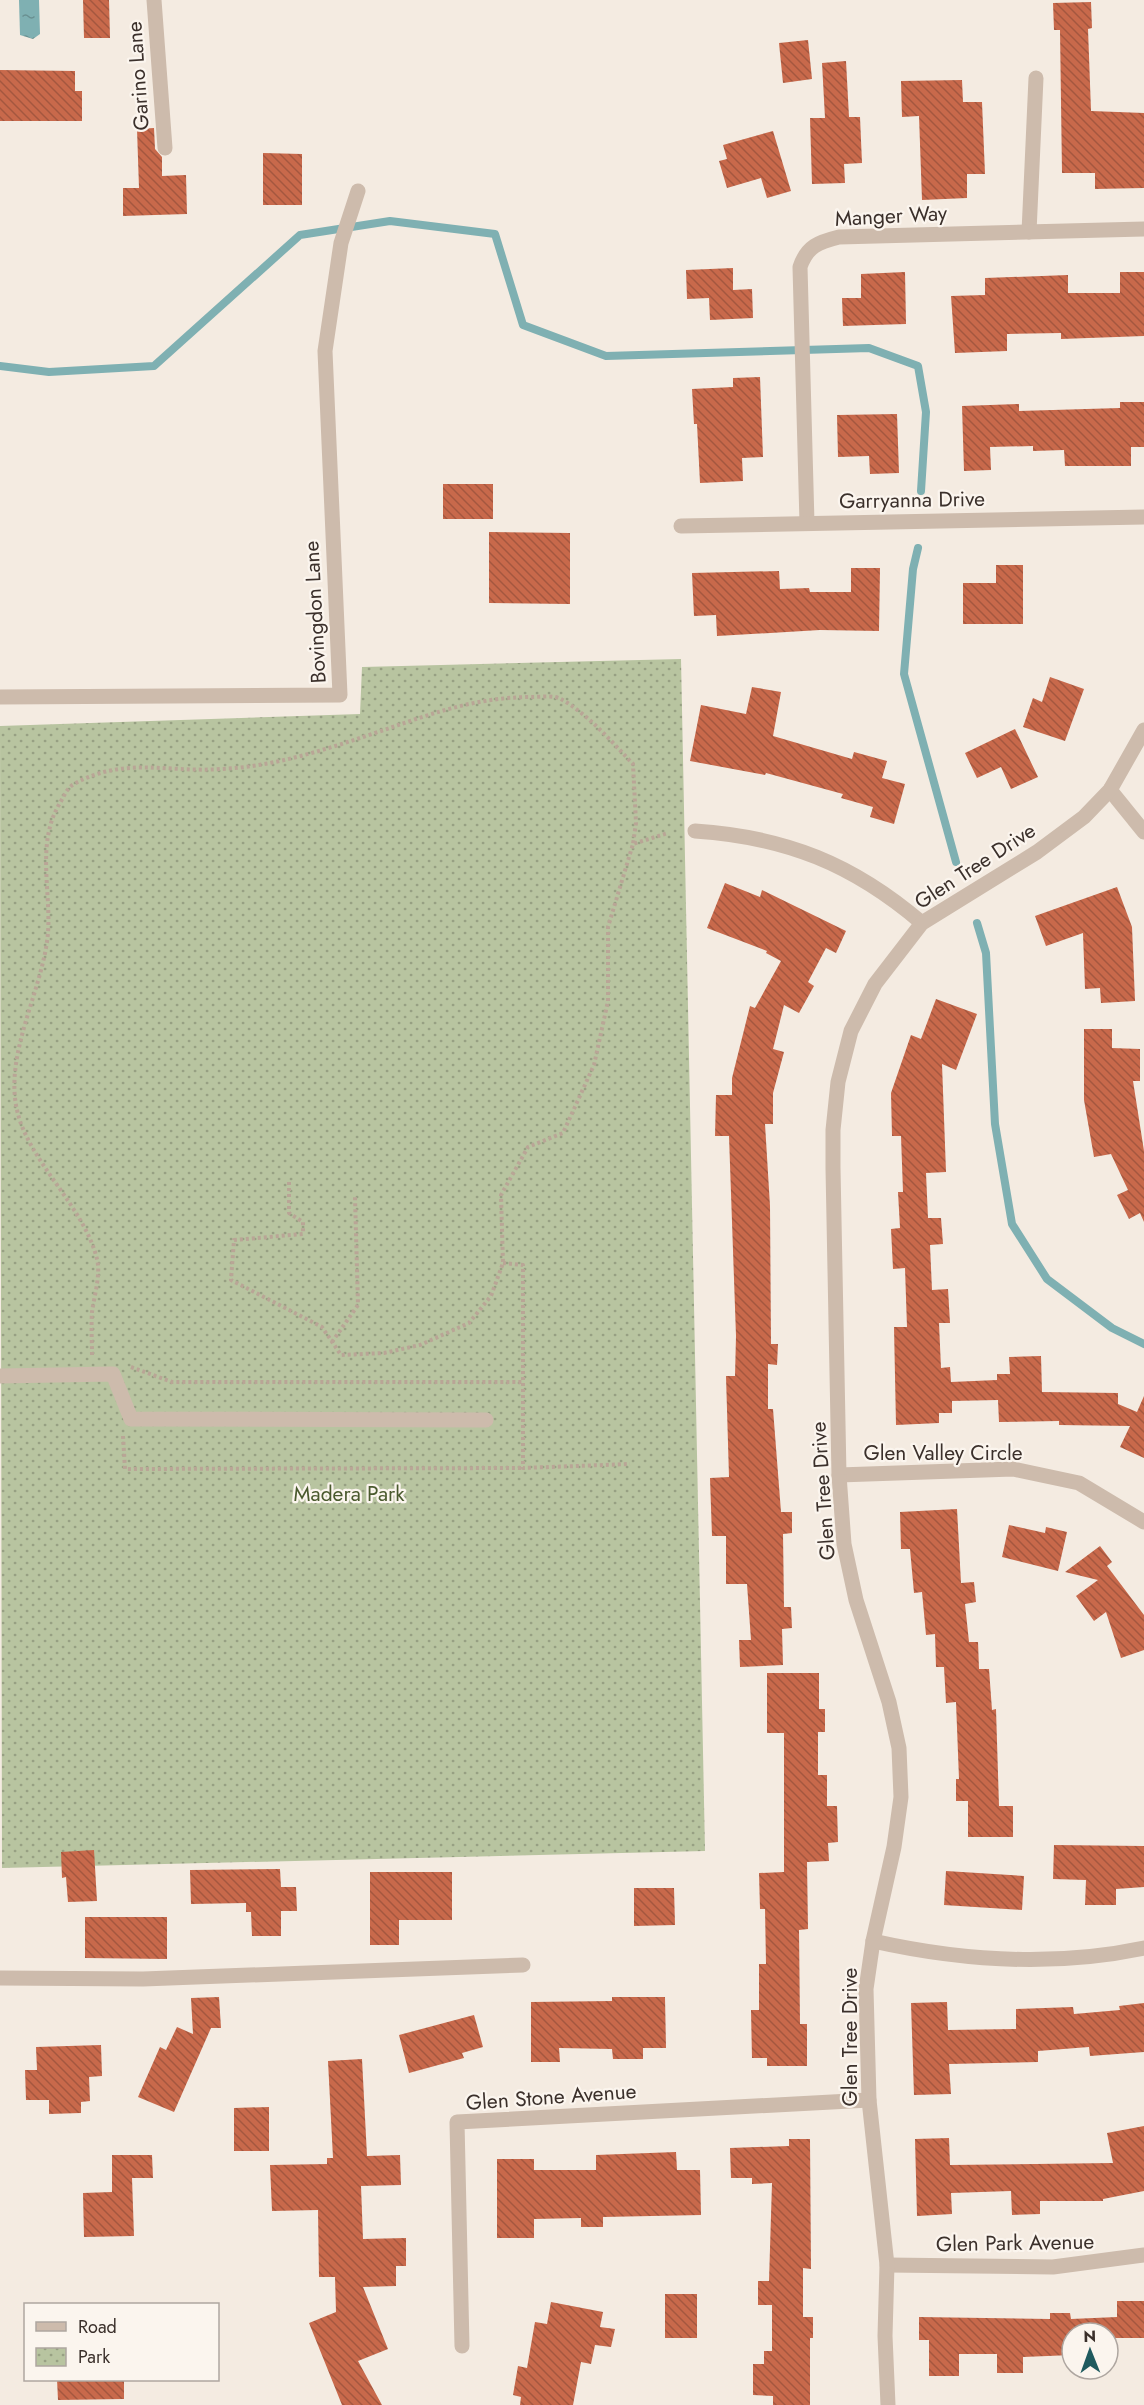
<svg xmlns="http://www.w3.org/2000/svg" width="1144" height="2405" viewBox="0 0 1144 2405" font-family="Jost,sans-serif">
<defs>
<pattern id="park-dots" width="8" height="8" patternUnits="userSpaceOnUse" patternTransform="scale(1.5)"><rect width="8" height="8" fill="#b8c4a0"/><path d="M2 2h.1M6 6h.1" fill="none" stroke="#97a083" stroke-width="1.8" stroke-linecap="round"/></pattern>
<pattern id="water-ripples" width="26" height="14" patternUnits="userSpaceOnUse" patternTransform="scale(1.5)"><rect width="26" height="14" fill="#7fb0b2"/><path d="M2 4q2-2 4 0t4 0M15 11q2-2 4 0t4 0" fill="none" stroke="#699091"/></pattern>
<pattern id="building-back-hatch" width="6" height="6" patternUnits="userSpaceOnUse" patternTransform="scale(1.5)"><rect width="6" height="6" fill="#c8694b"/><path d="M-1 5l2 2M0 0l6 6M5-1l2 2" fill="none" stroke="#a4573f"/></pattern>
</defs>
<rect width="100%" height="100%" fill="#f4ebe1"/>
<!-- park -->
<polygon fill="url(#park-dots)" points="681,659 705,1851 2,1868 0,726 360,714 362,667"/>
<!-- water -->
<polygon fill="url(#water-ripples)" points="19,0 39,0 40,34 33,39 20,35"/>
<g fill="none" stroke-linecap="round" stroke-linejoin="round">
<!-- stream -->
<g stroke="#7fb0b2" stroke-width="8">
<polyline points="0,366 49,372 154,366 300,235 390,221 495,234 523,325 606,356 869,348 918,366 926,412 921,491"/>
<polyline points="918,548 913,569 904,674 956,862"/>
<polyline points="977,923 986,953 995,1124 1012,1224 1047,1279 1112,1328 1144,1344"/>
</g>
</g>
<!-- building -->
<g fill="url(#building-back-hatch)">
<polygon points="83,0 109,0 110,38 84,38"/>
<polygon points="1091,2 1092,28 1088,29 1091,111 1144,113 1144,188 1095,189 1095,173 1062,173 1060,30 1054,30 1053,3"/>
<polygon points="808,40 812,79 783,83 779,43"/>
<polygon points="846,61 849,117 860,117 862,163 844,164 845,183 812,184 810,118 825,118 822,63"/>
<polygon points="0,70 75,71 75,91 82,91 82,121 0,121"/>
<polygon points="962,80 963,102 982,102 985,174 967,174 967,198 922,200 919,116 902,117 901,81"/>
<polygon points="154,128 155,149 162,157 162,176 186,175 187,214 123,216 123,188 139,188 137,129"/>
<polygon points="773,131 791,191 767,198 761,178 727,188 719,161 727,159 723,145"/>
<polygon points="263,153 302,154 302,205 263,205"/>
<polygon points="733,268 733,290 752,289 753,318 710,320 709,298 687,299 686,270"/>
<polygon points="905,272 906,324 843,326 842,298 861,298 861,274"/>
<polygon points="1120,272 1144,272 1144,336 1061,339 1061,333 1007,334 1007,351 955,353 951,296 985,295 985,278 1068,275 1068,293 1120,293"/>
<polygon points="760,377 763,457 742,458 743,481 700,483 697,424 694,424 692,389 733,387 733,378"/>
<polygon points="1120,402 1144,402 1144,447 1131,447 1131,466 1065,466 1064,450 1033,451 1033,446 990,447 991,470 964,471 962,406 1019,404 1019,411 1120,408"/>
<polygon points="897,414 899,473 870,474 869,456 838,457 837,415"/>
<rect x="443" y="484" width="50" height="35"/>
<polygon points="489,532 570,533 570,604 489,603"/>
<polygon points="996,565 1023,565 1023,624 963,624 963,583 996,583"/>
<polygon points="851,568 880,568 879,631 820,630 717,636 716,615 694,616 692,573 779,571 780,589 809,588 810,592 851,592"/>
<polygon points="1050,677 1084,689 1065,741 1023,727 1033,698 1042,702"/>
<polygon points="752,687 781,692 773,736 852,759 854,752 887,761 882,778 905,784 894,824 870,817 873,807 841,798 843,794 766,773 765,775 690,761 701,705 746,714"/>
<polygon points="1015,729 1038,777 1011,789 1001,767 977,778 965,753"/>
<polygon points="725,883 760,897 762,890 846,931 836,953 826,948 808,982 814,986 799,1013 784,1005 773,1049 784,1052 773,1093 773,1124 765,1124 770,1206 771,1344 778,1344 777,1365 768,1364 768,1409 773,1409 781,1512 792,1512 792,1533 783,1534 784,1607 791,1607 792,1628 782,1629 783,1665 740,1667 739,1640 751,1640 747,1584 726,1584 726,1536 712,1536 710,1478 729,1477 726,1376 735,1376 736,1336 729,1136 715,1136 716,1095 732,1095 732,1078 750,1006 755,1008 781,961 766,953 767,951 707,928"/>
<polygon points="1117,887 1132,927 1135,1001 1101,1003 1100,988 1085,989 1083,933 1046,946 1035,916"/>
<polygon points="936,999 977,1014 956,1070 942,1064 946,1172 926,1173 928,1218 941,1218 943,1244 930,1245 932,1290 948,1289 950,1323 939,1323 941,1368 950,1367 951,1382 997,1380 997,1374 1010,1374 1009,1357 1041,1356 1042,1392 1118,1393 1118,1404 1137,1412 1144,1396 1144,1458 1120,1447 1130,1426 1059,1425 1059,1421 999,1422 998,1400 952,1401 952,1413 939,1413 939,1423 896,1425 894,1327 907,1327 905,1268 893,1269 891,1229 900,1228 898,1192 903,1192 901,1136 892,1136 891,1093 911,1035 921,1039"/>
<polygon points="1084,1029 1112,1029 1112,1048 1140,1049 1140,1081 1133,1081 1144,1151 1144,1222 1140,1213 1129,1219 1117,1195 1128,1190 1111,1154 1094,1157 1084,1100"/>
<polygon points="957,1509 961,1583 974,1582 976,1602 965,1604 969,1642 978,1642 979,1669 989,1669 992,1710 996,1709 999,1806 1013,1806 1013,1837 968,1837 968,1801 956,1801 956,1779 959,1779 956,1702 946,1703 944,1667 936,1667 935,1634 926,1635 922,1592 914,1593 910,1549 901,1549 900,1512"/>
<polygon points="1009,1525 1045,1533 1046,1527 1067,1532 1058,1571 1002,1557"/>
<polygon points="1100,1546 1112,1562 1107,1566 1144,1615 1144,1650 1121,1658 1106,1612 1094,1621 1076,1596 1098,1580 1065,1572"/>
<polygon points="767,1673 819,1673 819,1709 825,1709 825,1732 818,1732 818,1775 827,1775 827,1806 837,1806 838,1842 828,1843 829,1861 807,1862 808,1929 799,1930 800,2024 807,2024 807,2066 767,2066 767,2058 752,2058 751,2010 759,2010 759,1964 766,1964 765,1909 760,1909 759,1873 784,1872 784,1733 767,1733"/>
<polygon points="1054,1845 1144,1846 1144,1887 1116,1889 1116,1905 1085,1905 1086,1880 1053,1879"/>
<polygon points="94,1850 97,1901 68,1902 66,1877 62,1878 61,1852"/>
<polygon points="280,1869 281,1887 296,1887 297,1911 281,1911 281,1936 252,1936 251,1912 246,1912 246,1903 191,1904 190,1870"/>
<polygon points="946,1871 1024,1876 1022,1910 944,1905"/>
<polygon points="370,1872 452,1872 452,1920 399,1920 399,1945 370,1945"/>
<polygon points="634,1888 674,1888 675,1925 634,1926"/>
<polygon points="85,1917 167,1917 167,1959 85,1958"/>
<polygon points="219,1997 221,2028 211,2028 174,2112 138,2097 160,2047 166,2050 177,2027 193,2034 191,1998"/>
<polygon points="612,1997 665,1997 666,2048 643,2048 643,2059 613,2059 612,2049 559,2048 560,2062 531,2062 531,2002 612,2001"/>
<polygon points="947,2002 948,2030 1016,2029 1016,2009 1073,2007 1074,2014 1120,2010 1119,2006 1144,2003 1144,2052 1090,2056 1089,2047 1038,2051 1038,2062 949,2064 951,2094 914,2095 911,2003"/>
<polygon points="474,2015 483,2047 462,2053 464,2058 409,2073 399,2035"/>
<polygon points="101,2045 102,2076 89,2077 90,2101 81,2102 81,2113 49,2114 49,2100 26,2100 25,2070 37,2070 36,2047"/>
<polygon points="362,2059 367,2156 400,2155 401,2185 361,2186 363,2239 406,2238 406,2266 396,2266 396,2286 363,2287 388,2349 358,2361 382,2405 342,2405 309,2323 336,2312 335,2277 319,2277 318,2210 272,2211 270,2165 327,2164 327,2158 333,2158 328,2061"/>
<polygon points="269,2107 269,2151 234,2151 234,2108"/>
<polygon points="1144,2126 1144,2191 1103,2199 1103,2201 1040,2201 1040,2214 1012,2215 1011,2191 951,2193 952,2214 917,2216 915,2139 949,2138 950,2165 1113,2163 1107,2133"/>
<polygon points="789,2139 810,2139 811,2269 803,2268 803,2317 813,2317 813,2338 810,2338 810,2405 773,2405 773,2396 753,2395 753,2364 764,2364 764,2351 772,2351 772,2305 758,2305 758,2281 769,2281 772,2183 752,2184 752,2178 731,2178 730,2148 789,2146"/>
<polygon points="676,2152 677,2170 700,2170 701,2215 603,2217 603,2227 581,2227 581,2218 534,2219 534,2238 497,2238 497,2159 534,2159 534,2170 596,2170 596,2155"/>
<polygon points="112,2155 152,2155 153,2178 132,2178 134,2236 84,2237 83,2193 112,2192"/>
<rect x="665" y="2294" width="32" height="44"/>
<polygon points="1117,2301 1144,2301 1144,2338 1110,2338 1110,2353 1108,2353 1108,2333 1072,2333 1072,2355 1023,2357 1023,2373 997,2373 997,2354 959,2354 959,2376 929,2376 929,2340 919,2340 919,2317 1050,2319 1050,2313 1070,2313 1071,2319 1117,2317"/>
<polygon points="551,2302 603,2312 600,2327 615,2329 611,2347 595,2345 591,2364 581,2362 573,2405 520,2405 521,2397 513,2395 518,2366 527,2368 535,2322 547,2324"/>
<polygon points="57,2379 124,2379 124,2399 58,2400"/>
</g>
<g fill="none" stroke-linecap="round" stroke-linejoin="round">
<!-- path -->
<g stroke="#b9a596" stroke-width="4" stroke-dasharray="3 3" stroke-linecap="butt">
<polyline points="289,1182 289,1213 303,1222 303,1234 234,1240 231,1280 322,1327 341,1355 384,1353 420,1345 469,1323 491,1296 503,1263 501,1195 528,1147 563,1133 594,1065 608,1001 608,927 633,844 668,833"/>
<polyline points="503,1263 523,1265 523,1468 630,1464"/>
<polyline points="332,1342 358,1305 355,1197"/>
<path d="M92 1355C92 1341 91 1326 92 1312 94 1297 101 1274 97 1259 84 1206 28 1161 17 1110 4 1053 43 990 48 933 51 889 36 842 60 803 64 796 67 788 74 784 125 756 167 773 221 769 269 767 318 752 363 737 421 718 469 697 532 697 541 697 554 695 561 699 589 715 611 741 633 764L636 823 633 844"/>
<polyline points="131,1367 172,1382 522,1382"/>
<polyline points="123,1436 125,1469 523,1468"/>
</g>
<!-- minor -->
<g stroke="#cdbbac" stroke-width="15">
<polyline points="154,0 165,148"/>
<polyline points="1029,232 1036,78"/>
<path d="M807 523 800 267C807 246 819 242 839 237L1144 229"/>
<polyline points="681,526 1144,517"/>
<polyline points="0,697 340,695 325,351 341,243 358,191"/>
<polyline points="1110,790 1144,832"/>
<path d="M695 831C786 837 853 864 922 923"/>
<polyline points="0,1376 113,1374 131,1419 486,1420"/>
<polyline points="839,1475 1013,1469 1079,1483 1144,1522"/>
<path d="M873 1941C962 1961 1054 1967 1144 1948"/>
<polyline points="0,1978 143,1979 523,1965"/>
<polyline points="887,2265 1053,2267 1144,2255"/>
<polyline points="462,2346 457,2122 869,2100"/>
<polyline points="888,2405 885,2336 887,2265 869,2100 866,1989 873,1941 894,1847 901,1797 899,1748 889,1702 856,1600 844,1544 839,1475 833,1168 833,1130 838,1082 851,1031 875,984 922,923 1037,852 1084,817 1110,790 1144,730"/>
</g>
</g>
<g text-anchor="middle" stroke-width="4.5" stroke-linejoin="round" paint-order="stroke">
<!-- street labels -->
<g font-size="21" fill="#3b302b" stroke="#fbf5ee">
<text transform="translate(138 76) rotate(-94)" y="7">Garino Lane</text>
<text transform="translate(891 216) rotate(-3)" y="7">Manger Way</text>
<text transform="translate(912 500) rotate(-1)" y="7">Garryanna Drive</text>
<text transform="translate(315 612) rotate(-93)" y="7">Bovingdon Lane</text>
<text transform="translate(975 866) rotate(-33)" y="7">Glen Tree Drive</text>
<text x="943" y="1460">Glen Valley Circle</text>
<text transform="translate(823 1491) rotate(-94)" y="7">Glen Tree Drive</text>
<text transform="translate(850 2037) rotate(-90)" y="7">Glen Tree Drive</text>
<text transform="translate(551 2097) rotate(-4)" y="7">Glen Stone Avenue</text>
<text transform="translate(1015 2243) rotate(-1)" y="7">Glen Park Avenue</text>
</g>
<!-- park labels -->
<g font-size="21" fill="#4a5a2e" stroke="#fbf5ee">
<text x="349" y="1501">Madera Park</text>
</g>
</g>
<!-- legend -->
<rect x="24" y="2303" width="195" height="78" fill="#fbf5ee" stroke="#aea6a0" stroke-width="1.5"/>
<rect x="36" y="2322" width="30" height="9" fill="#cdbbac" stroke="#aea6a0" stroke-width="1.5"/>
<text x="78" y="2333" font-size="18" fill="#3b302b">Road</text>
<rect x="36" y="2348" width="30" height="18" fill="url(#park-dots)" stroke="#aea6a0" stroke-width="1.5"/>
<text x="78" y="2363" font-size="18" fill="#3b302b">Park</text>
<!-- north arrow -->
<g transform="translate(1090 2351) rotate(359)"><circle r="28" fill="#fbf5ee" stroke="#aea6a0" stroke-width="1.5"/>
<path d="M0-4.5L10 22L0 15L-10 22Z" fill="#1f5a5e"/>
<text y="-9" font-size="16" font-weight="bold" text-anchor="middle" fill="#3b302b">N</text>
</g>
</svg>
